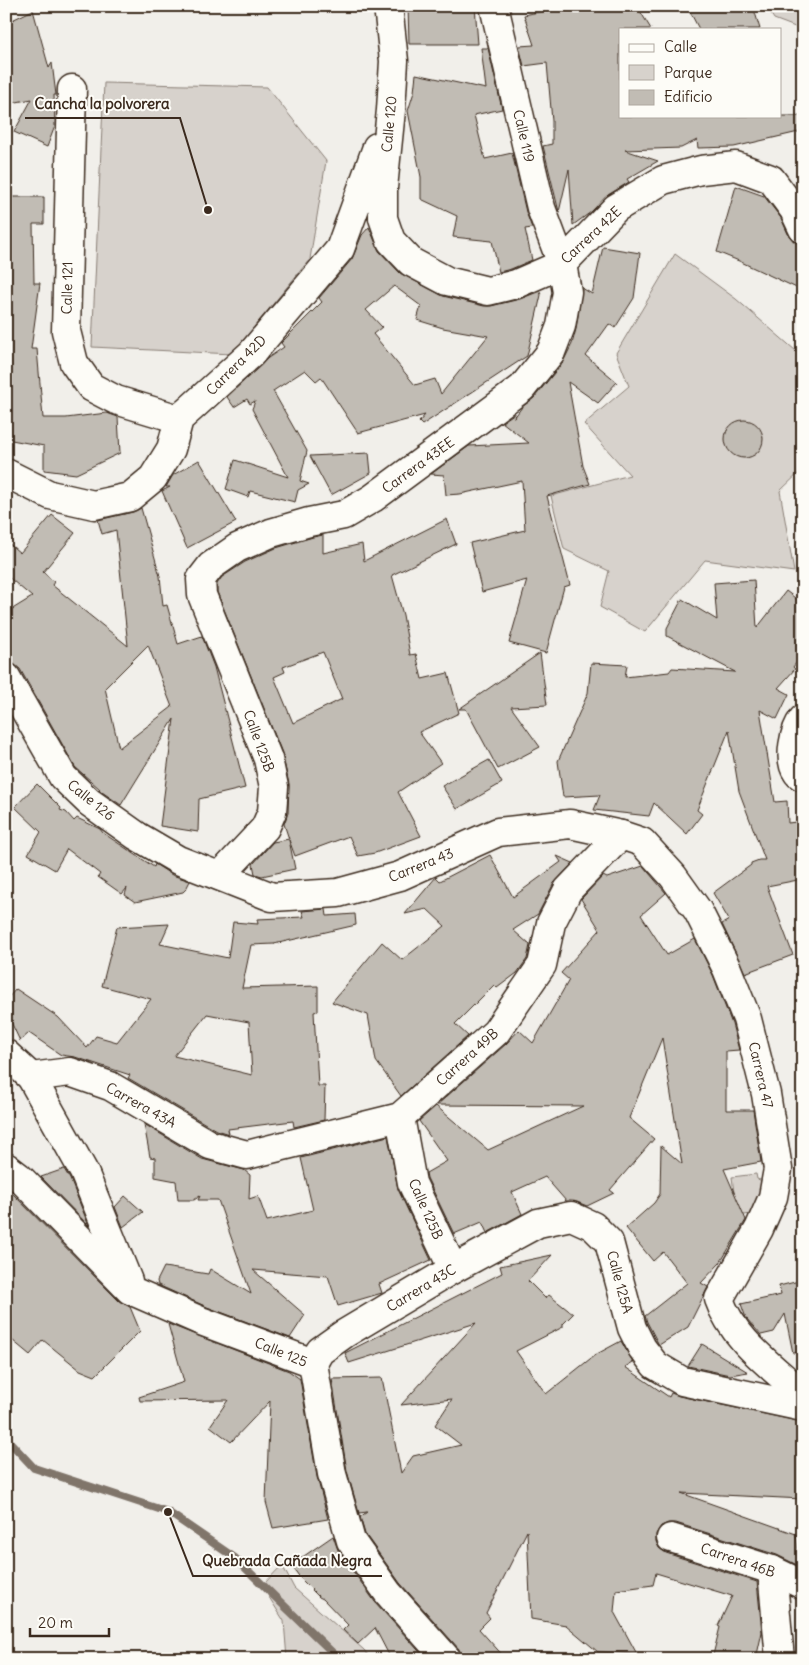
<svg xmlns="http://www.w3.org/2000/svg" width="809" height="1665" viewBox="0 0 809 1665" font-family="Delius,sans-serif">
<rect width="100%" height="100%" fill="#f1efea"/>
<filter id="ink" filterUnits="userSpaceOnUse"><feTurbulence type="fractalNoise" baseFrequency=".02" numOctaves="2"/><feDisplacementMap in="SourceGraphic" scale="10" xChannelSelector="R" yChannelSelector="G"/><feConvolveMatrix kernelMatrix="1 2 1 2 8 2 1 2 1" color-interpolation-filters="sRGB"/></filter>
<g filter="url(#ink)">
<!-- green -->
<g fill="#d7d2cc" stroke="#897e75">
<polygon points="766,6 803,6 803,30 774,19"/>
<polygon points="104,83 267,87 326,161 310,259 232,354 92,347"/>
<polygon points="675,254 736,299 803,357 803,469 780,491 794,572 705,560 645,632 600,607 609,571 564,549 551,496 630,475 584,424 629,386 616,353"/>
<polygon points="756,1174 757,1179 763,1181 766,1212 737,1216 732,1177"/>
<polygon points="282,1565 294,1588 364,1650 371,1659 287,1659 284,1621 262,1586"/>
</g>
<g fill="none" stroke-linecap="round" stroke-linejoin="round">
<!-- stream -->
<polyline stroke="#80746b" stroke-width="8" points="6,1438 34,1468 168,1512 235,1558 335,1655 331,1659"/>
</g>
<!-- building -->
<g fill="#c1bcb4" stroke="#3b2a1e" fill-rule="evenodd">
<polygon points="408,6 475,6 478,44 409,44"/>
<polygon points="567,6 637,6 651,29 620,29 620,116 803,116 803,131 734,147 698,148 697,140 681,148 625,150 658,161 627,179 629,182 608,195 591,212 573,225 569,169 559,212 543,146 552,144 552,121 547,63 524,66 519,46 534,45 524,15"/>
<polygon points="687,6 753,6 760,29 699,29"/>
<polygon points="33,10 49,68 52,63 56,95 54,95 55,126 47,147 14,132 32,99 6,104 6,23"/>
<polygon points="481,48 488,48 502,109 474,115 485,159 512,153 526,212 532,228 525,229 532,260 511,269 499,272 492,241 453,237 457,216 421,199 421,177 408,111 414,92 416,74 486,89"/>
<polygon points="736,186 764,196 781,218 789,236 795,242 803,244 803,291 739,261 717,252"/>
<polygon points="6,197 44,197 44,224 33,224 34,283 40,283 31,349 37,349 43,418 66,418 107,413 118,417 120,453 76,474 44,470 44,446 6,439"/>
<path d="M369 227 379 251 400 273 443 296 484 306H491L520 299 540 291 541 295 527 356 422 425 419 422 425 415 358 433 321 377 316 381 305 370 273 391 307 451 300 481 309 484 298 490 295 502 250 491 248 497 226 489 235 460 288 477 252 409 255 401 250 404 247 399 234 407 227 397 268 358 284 347 281 343 322 302 319 298 352 259 362 235ZM394 286 421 306 417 320 443 328 488 336 441 394 435 379 415 385 373 334 382 327 366 310Z"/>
<polygon points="603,247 640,253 634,298 615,328 609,324 586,356 617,382 598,403 568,382 583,466 590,484 547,496 570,585 564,587 546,653 509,643 527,580 482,592 470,543 525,530 522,481 460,494 446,495 444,475 431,474 469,446 529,443 502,422 515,413 514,418 522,407 534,398 563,362 572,344 576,329 582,288 592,294"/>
<circle cx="744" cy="439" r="19"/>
<polygon points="369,453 371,473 331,495 310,456"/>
<polygon points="199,460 236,522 187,548 162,491 170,487 166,487 173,475"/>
<path d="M141 508 160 576 163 606 167 605 178 644 202 636 214 667 245 788 199 799 198 832 160 826 174 719 121 805 99 790 100 789 75 767 20 669 12 663 6 651V613L32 597 6 575V541L20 553 52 515 75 533 43 572 54 582 52 585 128 646 116 530 102 534 98 520 133 512ZM148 645 172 707 119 748 105 688Z"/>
<path d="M447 519 456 544 392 575 403 615 410 655 416 654 422 679 448 673 459 713 419 732 441 763 398 792 421 836 375 853 358 856 349 836 295 856 289 840 295 869 262 876 255 874 253 864 273 842 289 839 284 824 288 813 289 784 282 753 217 592V584L222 577 245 562 276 548 313 537 323 535V553L362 544 364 561ZM323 652 342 699 293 723 274 677 285 672 283 667Z"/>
<polygon points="754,580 757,628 786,591 803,604 803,654 793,667 795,669 778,688 789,694 777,719 760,710 775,802 787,801 788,823 796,822 803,866 803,879 767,886 793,955 745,973 722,924 729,920 713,893 751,865 751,863 759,860 765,860 739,791 729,730 697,810 702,814 687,834 654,803 649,816 594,810 600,795 563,797 558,761 588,693 591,663 627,665 625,677 669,672 672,668 735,672 667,636 667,628 682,599 717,620 714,583"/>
<polygon points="540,653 547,705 511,707 540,747 498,769 466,709 459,709"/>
<polygon points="489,760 502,783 457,809 442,786"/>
<polygon points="37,784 61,808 60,810 66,812 74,821 77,818 100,829 103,833 154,867 155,864 172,875 190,881 186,889 183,892 135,902 125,895 127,888 122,894 98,877 100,874 67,849 55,870 28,854 41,832 15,807"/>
<polygon points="490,855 513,897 561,862 557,856 573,863 554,883 538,914 513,930 530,945 527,959 517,973 497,988 494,985 455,1024 468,1036 401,1096 376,1061 368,1015 332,1002 382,942 402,960 445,926 427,909 405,914 436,877 440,881"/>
<polygon points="643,866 666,893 641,915 667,955 695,939 713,975 732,1024 739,1050 726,1051 726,1110 753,1110 761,1162 724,1169 746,1220 720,1263 701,1283 708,1287 688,1327 659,1345 647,1322 645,1316 687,1283 663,1252 653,1261 626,1228 654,1203 660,1194 661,1146 682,1164 662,1038 629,1118 654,1139 610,1190 614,1193 587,1206 577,1202 566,1201 545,1177 512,1192 522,1214 487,1233 482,1222 454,1234 427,1178 426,1173 447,1161 419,1121 436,1106 488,1150 583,1106 437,1105 506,1044 519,1030 533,1043 569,980 561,973 600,930 581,899 603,876 607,878"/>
<path d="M326 909 327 916 355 914 356 925 274 944 251 945 242 988 318 986V1011L314 1012 318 1086H325L324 1120 294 1127 293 1121 228 1129 229 1134 216 1130 128 1078 130 1075 75 1057 61 1055 29 1033 20 1041 11 1022 6 1019V1000L16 989 58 1017 87 1048 96 1036 117 1042 151 999 102 986 117 927 169 924 160 944 228 958 233 922 258 924 257 919 304 917 302 911ZM207 1014 249 1022 252 1075 174 1056Z"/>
<polygon points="144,1124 202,1159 244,1170 250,1175 249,1199 258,1196 267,1221 313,1210 301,1158 388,1136 398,1189 431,1260 379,1284 382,1293 338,1306 328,1276 253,1270 305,1315 290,1338 207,1307 158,1285 157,1281 164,1267 208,1274 210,1269 251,1294 218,1200 198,1200 200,1196 194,1200 178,1200 176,1181 155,1177 155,1158 150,1157"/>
<polygon points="64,1169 70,1179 89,1226 41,1177"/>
<polygon points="6,1187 119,1301 130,1307 140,1331 95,1376 80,1370 43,1340 30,1355 6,1335"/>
<polygon points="125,1196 143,1212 123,1227 115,1207"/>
<polygon points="552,1255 528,1281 545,1298 549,1295 573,1314 563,1324 563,1327 516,1351 546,1394 595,1355 621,1341 633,1362 625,1367 669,1397 671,1393 679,1396 803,1422 803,1499 681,1493 796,1534 798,1550 803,1551 803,1568 777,1555 676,1523 668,1523 661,1526 656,1534 656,1541 659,1548 666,1553 757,1582 762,1632 756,1659 712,1659 720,1627 718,1626 732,1596 656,1573 653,1585 616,1590 614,1612 637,1654 598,1652 566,1625 531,1619 527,1531 486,1613 490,1618 479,1629 506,1659 462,1659 459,1649 400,1583 365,1534 360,1517 367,1512 359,1513 347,1471 332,1379 382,1378 401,1473 413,1456 461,1445 435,1425 452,1399 401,1405 476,1323 349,1363 345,1353 502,1273 500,1266"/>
<polygon points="803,1280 803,1352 793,1353 785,1314 774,1332 761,1335 746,1318 741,1304 781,1295 779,1286"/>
<polygon points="168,1324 289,1371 300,1379 317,1477 328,1519 273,1528 266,1502 270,1401 231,1442 210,1426 228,1400 140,1401 139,1397 184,1382"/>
<polygon points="702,1344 748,1372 730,1375 688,1366"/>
<polygon points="333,1536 338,1550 375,1602 426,1659 391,1659 375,1628 358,1644 343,1630 348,1625 323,1599 319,1597 301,1579 291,1565"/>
</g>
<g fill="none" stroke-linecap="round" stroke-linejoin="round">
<!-- minor casing -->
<g stroke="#3b2a1e" stroke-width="31">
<g id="minor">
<polyline points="388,6 394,61 391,110 383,188 383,218 391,241 411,262 447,281 488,291 516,284 562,264 616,208 663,180 701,170 736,166 771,179 794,210 803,229"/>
<polyline points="72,89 66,331 74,363 91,387 116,400 179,419"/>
<polyline points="6,473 50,495 94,505 130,497 153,478 171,449 179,419 251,354 340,249 377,147"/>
<path d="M6 677 63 777 89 802 137 836 178 860 272 897 338 893 400 876 498 832 570 824 621 835 642 842 673 876 698 911 727 969 747 1019 766 1094 778 1169 773 1197 759 1229 719 1299C733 1340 772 1366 803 1395"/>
<path d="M803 719C794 730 788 760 797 772 798 774 801 776 803 777"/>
<polyline points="220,876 265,828 272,812 274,787 268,759 202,595 201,579 211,566 237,548 271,533 309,522 344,515 373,498 522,388 551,352 561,326 567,292 562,264 541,208 494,6"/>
<polyline points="6,1054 31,1077 84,1172 128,1281"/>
<polyline points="31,1077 70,1072 110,1086 210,1145 247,1155 400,1117 496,1032 542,965 551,923 568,890 621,835"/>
<polyline points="400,1117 412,1183 453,1269"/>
<polyline points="6,1167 19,1177 130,1290 201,1321 313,1363"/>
<polyline points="313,1363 320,1351 344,1334 453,1269 538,1223 571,1216 593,1226 609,1242 632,1328 642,1348 655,1365 682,1381 803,1407"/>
<polyline points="313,1363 332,1474 351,1541 388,1593 447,1659"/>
<polyline points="671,1538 772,1570 803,1585"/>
<polyline points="772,1570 780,1659"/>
</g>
</g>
<!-- minor -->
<use href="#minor" stroke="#fdfcf7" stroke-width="28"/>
</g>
</g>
<g text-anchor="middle" stroke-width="4" stroke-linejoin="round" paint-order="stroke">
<!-- street labels -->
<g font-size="14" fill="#3b2a1e" stroke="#fdfcf7">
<text transform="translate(389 124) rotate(-85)" y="5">Calle 120</text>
<text transform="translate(524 136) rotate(77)" y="5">Calle 119</text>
<text transform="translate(591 235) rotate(-43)" y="5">Carrera 42E</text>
<text transform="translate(67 288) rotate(-89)" y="5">Calle 121</text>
<text transform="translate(236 365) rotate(-45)" y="5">Carrera 42D</text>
<text transform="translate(418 465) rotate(-36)" y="5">Carrera 43EE</text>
<text transform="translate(259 741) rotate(70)" y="5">Calle 125B</text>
<text transform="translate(91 800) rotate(39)" y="5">Calle 126</text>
<text transform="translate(421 865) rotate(-22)" y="5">Carrera 43</text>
<text transform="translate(467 1057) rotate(-42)" y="5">Carrera 49B</text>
<text transform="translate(761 1075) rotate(77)" y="5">Carrera 47</text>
<text transform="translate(141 1105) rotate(29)" y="5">Carrera 43A</text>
<text transform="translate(426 1209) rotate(66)" y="5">Calle 125B</text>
<text transform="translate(620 1282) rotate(75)" y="5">Calle 125A</text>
<text transform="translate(421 1288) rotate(-31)" y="5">Carrera 43C</text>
<text transform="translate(281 1352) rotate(22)" y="5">Calle 125</text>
<text transform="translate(738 1560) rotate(19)" y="5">Carrera 46B</text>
</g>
</g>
<!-- callouts -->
<path fill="none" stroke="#3b2a1e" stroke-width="2" d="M208 210L180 118H25M168 1512L193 1576H382"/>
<g fill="#3b2a1e" stroke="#fdfcf7" stroke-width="2">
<circle cx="208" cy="210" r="5"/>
<circle cx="168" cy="1512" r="5"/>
</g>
<g font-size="15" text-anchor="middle" font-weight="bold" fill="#3b2a1e" stroke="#fdfcf7" stroke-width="4" stroke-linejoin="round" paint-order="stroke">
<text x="102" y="109">Cancha la polvorera</text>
<text x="287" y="1566">Quebrada Cañada Negra</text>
</g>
<!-- margin -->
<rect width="809" height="1665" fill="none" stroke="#fdfcf7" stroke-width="25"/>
<rect x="12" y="12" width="784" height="1640" fill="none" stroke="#3b2a1e" stroke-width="2" filter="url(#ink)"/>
<!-- legend -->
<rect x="619" y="28" width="162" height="90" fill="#fdfcf7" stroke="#afa8a0"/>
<rect x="629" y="44" width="25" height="8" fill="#fdfcf7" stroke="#afa8a0"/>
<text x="664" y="52" font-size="15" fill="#3b2a1e">Calle</text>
<rect x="629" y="65" width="25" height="15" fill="#d7d2cc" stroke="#afa8a0"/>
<text x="664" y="78" font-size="15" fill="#3b2a1e">Parque</text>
<rect x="629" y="90" width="25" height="15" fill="#c1bcb4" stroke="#afa8a0"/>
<text x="664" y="102" font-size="15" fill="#3b2a1e">Edificio</text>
<!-- scale -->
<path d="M30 1628v8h79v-8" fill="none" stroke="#3b2a1e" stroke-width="2.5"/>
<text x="38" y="1628" font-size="15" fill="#3b2a1e" stroke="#fdfcf7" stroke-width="4" paint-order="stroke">20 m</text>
</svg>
